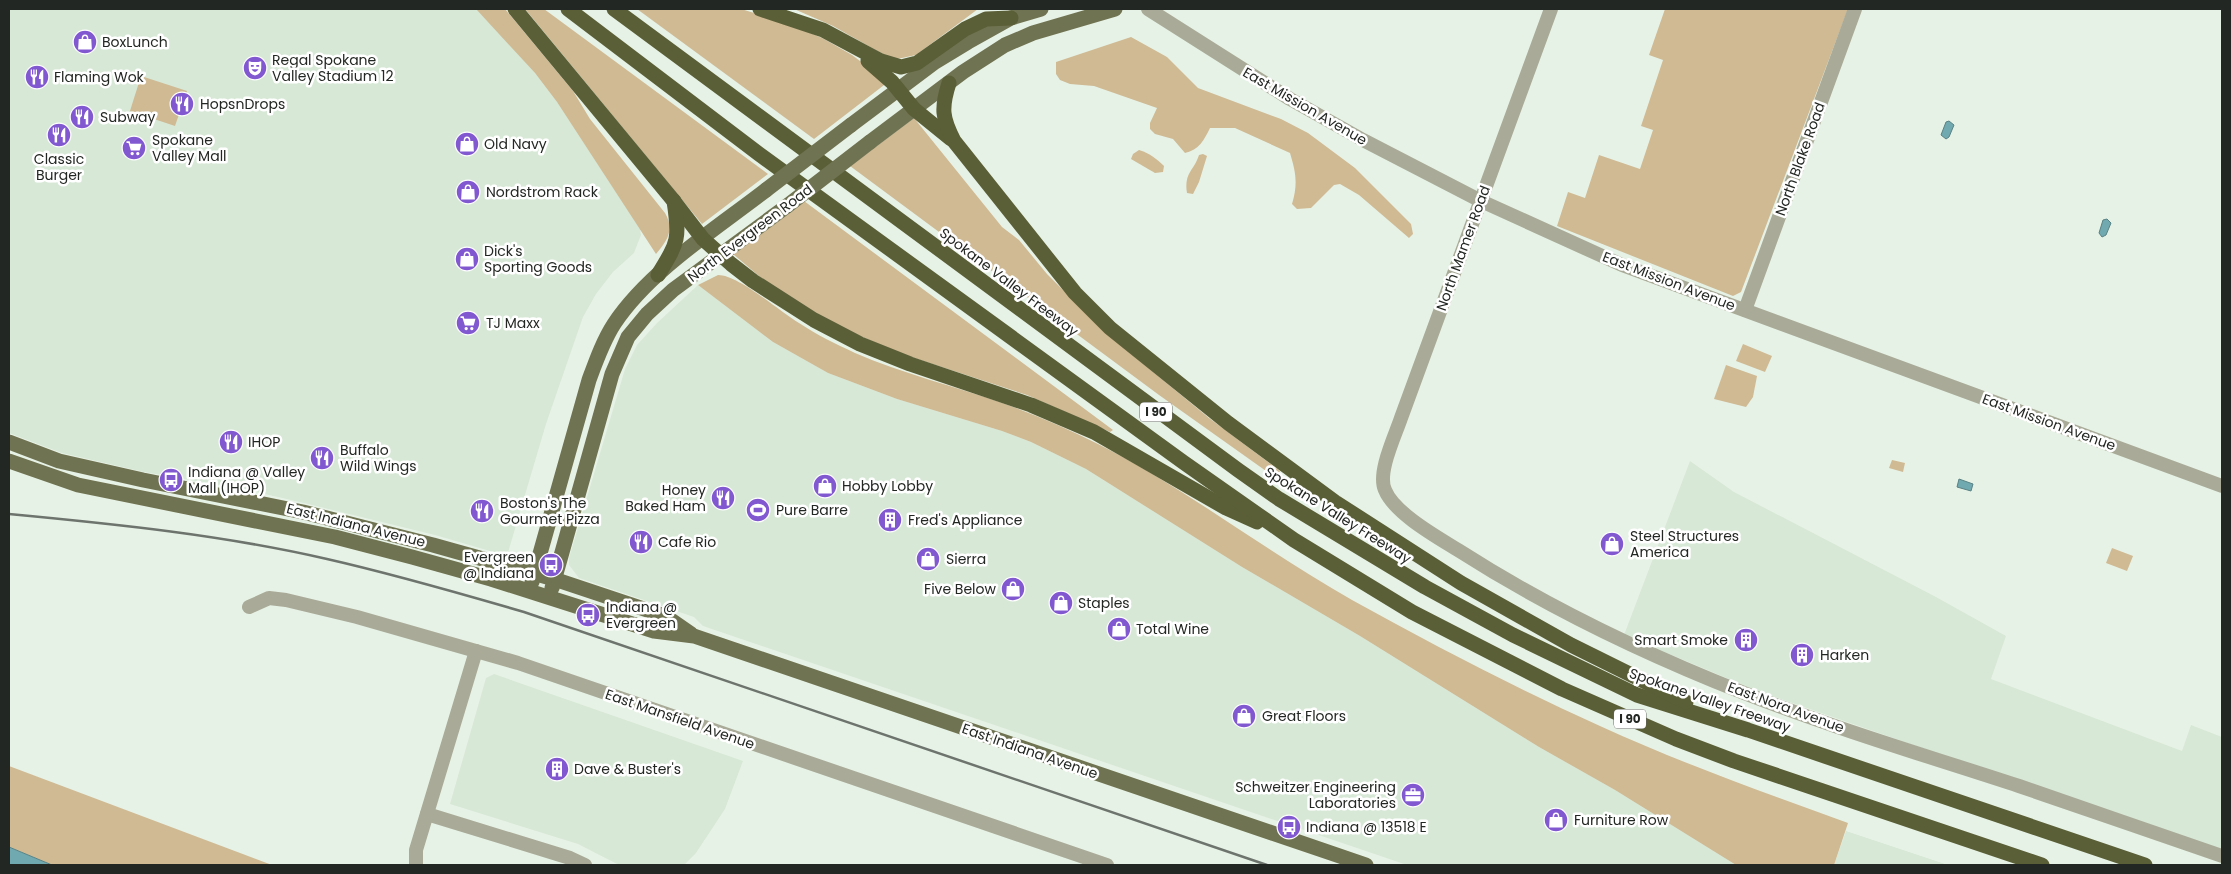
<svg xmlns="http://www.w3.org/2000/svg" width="2231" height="874" viewBox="0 0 2231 874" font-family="Poppins,sans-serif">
<rect width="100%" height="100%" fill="#e7f2e6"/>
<!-- built -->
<g fill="#d7e8d6">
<polygon points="9,9 476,9 501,35 535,73 557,102 631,215 640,229 641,235 634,253 613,272 596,294 583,317 546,424 507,556 435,535 304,503 243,489 144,472 62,453 9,433"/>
<polygon points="698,285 773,342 828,373 897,399 1002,431 1031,442 1086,469 1242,567 1360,636 1539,747 1615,790 1736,865 1407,865 703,626 694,617 579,578 569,565 569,558 625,369 637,345 657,323"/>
<polygon points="1690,461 1734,492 1936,597 2006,636 1991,679 2182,751 2191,725 2222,737 2222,852 1755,690 1624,635"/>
<polygon points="494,674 743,761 725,809 696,853 684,865 619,865 578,844 450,804 486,678"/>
<polygon points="1846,831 1948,865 1834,865"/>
</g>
<!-- green -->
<g fill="#cfba94">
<path d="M476 9H505L573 91 590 119 665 213C675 230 667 241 656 254L557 102 535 73Z"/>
<polygon points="525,9 544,9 768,174 702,224"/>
<polygon points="637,9 741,9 791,24 824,39 852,55 888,82 814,139"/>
<polygon points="794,9 978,9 916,55 897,59 888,57 833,26"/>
<polygon points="1665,9 1848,9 1741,292 1733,296 1557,226 1568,192 1585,198 1599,155 1640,169 1653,130 1641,126 1663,60 1649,55"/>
<path d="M1131 37 1167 57 1198 88 1281 119 1308 133 1355 168 1411 224 1413 234 1409 238 1359 195 1340 184 1334 185 1311 208 1297 209 1292 204C1298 184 1296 173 1290 153L1235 128H1210C1204 140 1199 150 1185 153L1173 139 1155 134 1150 129V123L1157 108 1094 86 1070 84 1060 80 1056 74V62Z"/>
<polygon points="141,76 187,91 175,126 130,111"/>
<polygon points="914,118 1002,227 1019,240 1047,274 1107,334 1209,418 1280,471 1276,478 1159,395 850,166"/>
<path d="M1139 150C1149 153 1157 159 1164 166L1163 172 1155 173 1131 159 1133 154Z"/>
<path d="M1203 154 1207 156 1199 182 1193 194 1187 193C1184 172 1194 171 1199 155Z"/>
<polygon points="804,201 1113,430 1110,432 1027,395 899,353 835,325 765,281 733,254"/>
<path d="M718 275C739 275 780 312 799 323 817 335 836 344 855 353 903 374 955 386 1005 404 1037 415 1068 429 1098 444 1187 489 1265 551 1352 600 1433 645 1516 688 1600 726 1681 763 1765 793 1848 823L1834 865H1736L1615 790 1539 747 1360 636 1242 567 1086 469 1031 442 1002 431 897 399 828 373 773 342 698 285Z"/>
<polygon points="1743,344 1772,356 1765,372 1736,361"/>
<polygon points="1726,365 1757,376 1753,397 1746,407 1714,399"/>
<polygon points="1892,460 1905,463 1903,472 1889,468"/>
<polygon points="2112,548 2133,556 2127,571 2106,563"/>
<polygon points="9,766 272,865 52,865 9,847"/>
</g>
<!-- water -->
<g fill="#70a9af" stroke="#598285">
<polygon points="1949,121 1954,125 1949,137 1946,139 1941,135 1946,122"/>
<polygon points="2103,220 2107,219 2111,223 2106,235 2102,237 2099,233"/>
<polygon points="1959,479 1973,484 1971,491 1957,487"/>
<polygon points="9,847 52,865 9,865"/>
</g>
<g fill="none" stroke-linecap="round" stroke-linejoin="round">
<!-- minor -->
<g stroke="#a9ab98" stroke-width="14">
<polyline points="1148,9 1290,99 1363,140 1481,201 1622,265 2222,486"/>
<path d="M1551 9 1401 418C1395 436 1377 473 1385 490 1394 513 1437 537 1458 550 1547 607 1645 654 1744 693 1834 728 1927 756 2019 786 2087 809 2154 833 2222 856"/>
<polyline points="1745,310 1855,9"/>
<polyline points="249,607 269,598 286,600 357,617 518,663 1107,865"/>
<polyline points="427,814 570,858 585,865"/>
<polyline points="416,865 416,850 476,651"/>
</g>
<!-- major -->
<g stroke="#707351" stroke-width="15">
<polyline points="851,125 935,62 968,42 1011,18 1041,9"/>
<polyline points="870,142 963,72 1005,45 1033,33 1115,9"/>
<polyline points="9,442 59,461 143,480 303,512 433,545 554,579 665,616 691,634"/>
<polyline points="9,461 78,485 335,537 412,557 491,579 654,631 694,636 1366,865"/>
<path d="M532 582 589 380C596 361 603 341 614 324 649 271 717 228 766 190"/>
<polyline points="552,588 612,374 628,337 647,314 673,290 787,206"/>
</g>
<!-- highway -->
<g stroke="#5b5f37" stroke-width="15">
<polyline points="515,9 673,200 703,239 731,264 753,281 814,320 860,344 910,364 1031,405 1094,432 1226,508 1257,522"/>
<polyline points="568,9 759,154 1183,462 1294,540 1412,612 1562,689 1676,739 1734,761 2042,865"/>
<polyline points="614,9 1238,470 1279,499 1425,587 1513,635 1637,695 1748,730 2145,865"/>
<polyline points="760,9 823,30 881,61 901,67 917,63 965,29 986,19 1011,18"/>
<polyline points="868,61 892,82 914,109 951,139"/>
<path d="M949 83C941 108 942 118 954 141L1075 293 1110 328 1228 423 1335 502 1461 583 1571 645 1686 702"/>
<path d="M658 275C678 242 680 240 674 201"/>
</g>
<!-- rail -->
<path stroke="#6d746d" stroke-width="2.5" d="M9 514C115 524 223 535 327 559 393 574 459 593 524 612L1267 865"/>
<!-- major-bridge -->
<g stroke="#707351" stroke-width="15">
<polyline points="766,190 851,125"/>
<polyline points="787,206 870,142"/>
</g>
</g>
<!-- icons -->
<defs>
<g id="shop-disc" transform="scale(1.25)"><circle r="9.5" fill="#8258d1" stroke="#fff"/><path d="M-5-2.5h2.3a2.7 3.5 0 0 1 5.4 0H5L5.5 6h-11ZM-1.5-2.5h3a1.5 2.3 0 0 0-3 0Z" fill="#fff"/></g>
<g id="theatre-disc" transform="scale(1.25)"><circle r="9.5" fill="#8258d1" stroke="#fff"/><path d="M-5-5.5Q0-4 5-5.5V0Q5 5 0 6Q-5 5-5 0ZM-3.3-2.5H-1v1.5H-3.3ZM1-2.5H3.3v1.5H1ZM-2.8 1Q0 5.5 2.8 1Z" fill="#fff"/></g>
<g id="restaurant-disc" transform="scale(1.25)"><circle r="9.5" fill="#8258d1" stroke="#fff"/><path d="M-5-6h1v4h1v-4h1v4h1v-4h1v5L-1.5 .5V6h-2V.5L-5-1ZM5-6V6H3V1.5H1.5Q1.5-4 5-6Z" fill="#fff"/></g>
<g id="supermarket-disc" transform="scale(1.25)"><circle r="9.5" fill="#8258d1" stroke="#fff"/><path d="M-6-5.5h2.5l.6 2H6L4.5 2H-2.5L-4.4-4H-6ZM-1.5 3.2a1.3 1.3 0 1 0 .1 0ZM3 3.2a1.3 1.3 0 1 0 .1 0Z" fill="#fff"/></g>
<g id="bus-disc" transform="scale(1.25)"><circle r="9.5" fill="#8258d1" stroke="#fff"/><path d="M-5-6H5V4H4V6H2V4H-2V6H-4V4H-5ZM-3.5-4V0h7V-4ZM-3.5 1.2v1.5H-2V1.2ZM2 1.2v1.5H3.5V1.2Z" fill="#fff"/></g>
<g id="stadium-disc" transform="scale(1.25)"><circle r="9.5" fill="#8258d1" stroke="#fff"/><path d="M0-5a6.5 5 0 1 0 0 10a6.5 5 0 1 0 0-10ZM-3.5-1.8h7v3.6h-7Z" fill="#fff"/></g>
<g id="building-disc" transform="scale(1.25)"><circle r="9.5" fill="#8258d1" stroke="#fff"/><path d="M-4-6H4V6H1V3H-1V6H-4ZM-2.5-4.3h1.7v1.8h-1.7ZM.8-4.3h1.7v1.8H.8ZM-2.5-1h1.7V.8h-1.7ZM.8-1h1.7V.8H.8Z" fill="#fff"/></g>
<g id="office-disc" transform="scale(1.25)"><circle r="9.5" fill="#8258d1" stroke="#fff"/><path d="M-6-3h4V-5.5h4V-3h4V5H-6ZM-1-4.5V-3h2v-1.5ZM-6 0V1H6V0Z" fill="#fff"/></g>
</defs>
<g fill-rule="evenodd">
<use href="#shop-disc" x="85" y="42"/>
<use href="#theatre-disc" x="255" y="68"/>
<use href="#restaurant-disc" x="37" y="77"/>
<use href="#restaurant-disc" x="182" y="104"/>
<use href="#restaurant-disc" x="82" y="117"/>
<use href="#restaurant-disc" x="59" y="135"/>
<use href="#shop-disc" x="467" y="144"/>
<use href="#supermarket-disc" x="134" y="148"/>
<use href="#shop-disc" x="468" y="192"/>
<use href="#shop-disc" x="467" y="259"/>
<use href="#supermarket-disc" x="468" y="323"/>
<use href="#restaurant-disc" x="231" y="442"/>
<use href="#restaurant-disc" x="322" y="458"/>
<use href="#bus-disc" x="171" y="480"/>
<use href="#shop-disc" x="825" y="486"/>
<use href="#restaurant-disc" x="723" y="498"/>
<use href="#stadium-disc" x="758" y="510"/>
<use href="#restaurant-disc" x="482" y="511"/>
<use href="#building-disc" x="890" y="520"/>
<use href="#restaurant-disc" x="641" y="542"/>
<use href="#shop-disc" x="1612" y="544"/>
<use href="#shop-disc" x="928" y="559"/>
<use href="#bus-disc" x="551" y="565"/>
<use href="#shop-disc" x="1013" y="589"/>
<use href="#shop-disc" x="1061" y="603"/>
<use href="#bus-disc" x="588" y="615"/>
<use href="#shop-disc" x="1119" y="629"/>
<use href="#building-disc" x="1746" y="640"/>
<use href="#building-disc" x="1802" y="655"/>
<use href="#shop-disc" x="1244" y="716"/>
<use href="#building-disc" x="557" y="769"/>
<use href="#office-disc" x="1413" y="795"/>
<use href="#shop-disc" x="1556" y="820"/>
<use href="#bus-disc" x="1289" y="827"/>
</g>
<g text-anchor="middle" stroke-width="5" stroke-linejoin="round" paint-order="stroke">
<!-- shield labels -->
<g fill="#fff" stroke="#656865" stroke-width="1">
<rect x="1140" y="402.5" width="32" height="19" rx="4"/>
<rect x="1614" y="709.5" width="32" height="19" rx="4"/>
</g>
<g font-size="12" font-weight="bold" fill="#232723">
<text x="1156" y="416">I 90</text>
<text x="1630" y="723">I 90</text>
</g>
<!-- poi labels -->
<g font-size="14" fill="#232723" stroke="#fff" text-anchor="start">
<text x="102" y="47">BoxLunch</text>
<text x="272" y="65">Regal Spokane<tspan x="272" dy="16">Valley Stadium 12</tspan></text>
<text x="54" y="82">Flaming Wok</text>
<text x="200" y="109">HopsnDrops</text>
<text x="100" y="122">Subway</text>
<text x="152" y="145">Spokane<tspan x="152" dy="16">Valley Mall</tspan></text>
<text x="484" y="149">Old Navy</text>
<text x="59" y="164" text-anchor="middle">Classic<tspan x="59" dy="16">Burger</tspan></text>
<text x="486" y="197">Nordstrom Rack</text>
<text x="484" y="256">Dick's<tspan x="484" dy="16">Sporting Goods</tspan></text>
<text x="486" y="328">TJ Maxx</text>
<text x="248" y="447">IHOP</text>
<text x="340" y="455">Buffalo<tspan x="340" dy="16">Wild Wings</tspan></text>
<text x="188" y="477">Indiana @ Valley<tspan x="188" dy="16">Mall (IHOP)</tspan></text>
<text x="842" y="491">Hobby Lobby</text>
<text x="706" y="495" text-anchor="end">Honey<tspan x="706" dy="16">Baked Ham</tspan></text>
<text x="500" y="508">Boston's The<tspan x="500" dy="16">Gourmet Pizza</tspan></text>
<text x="776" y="515">Pure Barre</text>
<text x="908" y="525">Fred's Appliance</text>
<text x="1630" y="541">Steel Structures<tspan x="1630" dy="16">America</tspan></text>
<text x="658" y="547">Cafe Rio</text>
<text x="534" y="562" text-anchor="end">Evergreen<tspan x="534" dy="16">@ Indiana</tspan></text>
<text x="946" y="564">Sierra</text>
<text x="996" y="594" text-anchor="end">Five Below</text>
<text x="1078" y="608">Staples</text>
<text x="606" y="612">Indiana @<tspan x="606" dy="16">Evergreen</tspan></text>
<text x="1136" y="634">Total Wine</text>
<text x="1728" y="645" text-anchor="end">Smart Smoke</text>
<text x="1820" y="660">Harken</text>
<text x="1262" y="721">Great Floors</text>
<text x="574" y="774">Dave &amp; Buster's</text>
<text x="1396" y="792" text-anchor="end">Schweitzer Engineering<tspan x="1396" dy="16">Laboratories</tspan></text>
<text x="1574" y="825">Furniture Row</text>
<text x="1306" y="832">Indiana @ 13518 E</text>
</g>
<!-- street labels -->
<g font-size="14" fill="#232723" stroke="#fff">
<text transform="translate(1305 106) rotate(30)" y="5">East Mission Avenue</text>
<text transform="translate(1800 159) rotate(-70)" y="5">North Blake Road</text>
<text transform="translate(750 233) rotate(-37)" y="5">North Evergreen Road</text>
<text transform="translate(1463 248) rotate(-70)" y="5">North Mamer Road</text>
<text transform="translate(1669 281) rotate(21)" y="5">East Mission Avenue</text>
<text transform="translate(1009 282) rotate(37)" y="5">Spokane Valley Freeway</text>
<text transform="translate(2049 422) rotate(20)" y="5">East Mission Avenue</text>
<text transform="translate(1338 515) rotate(32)" y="5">Spokane Valley Freeway</text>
<text transform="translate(356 525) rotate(14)" y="5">East Indiana Avenue</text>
<text transform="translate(1710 700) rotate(19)" y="5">Spokane Valley Freeway</text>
<text transform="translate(1786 707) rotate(20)" y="5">East Nora Avenue</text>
<text transform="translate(680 719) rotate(19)" y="5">East Mansfield Avenue</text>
<text transform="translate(1030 751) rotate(19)" y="5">East Indiana Avenue</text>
</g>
</g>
<!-- border -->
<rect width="2231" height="874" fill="none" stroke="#232723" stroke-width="20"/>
</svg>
